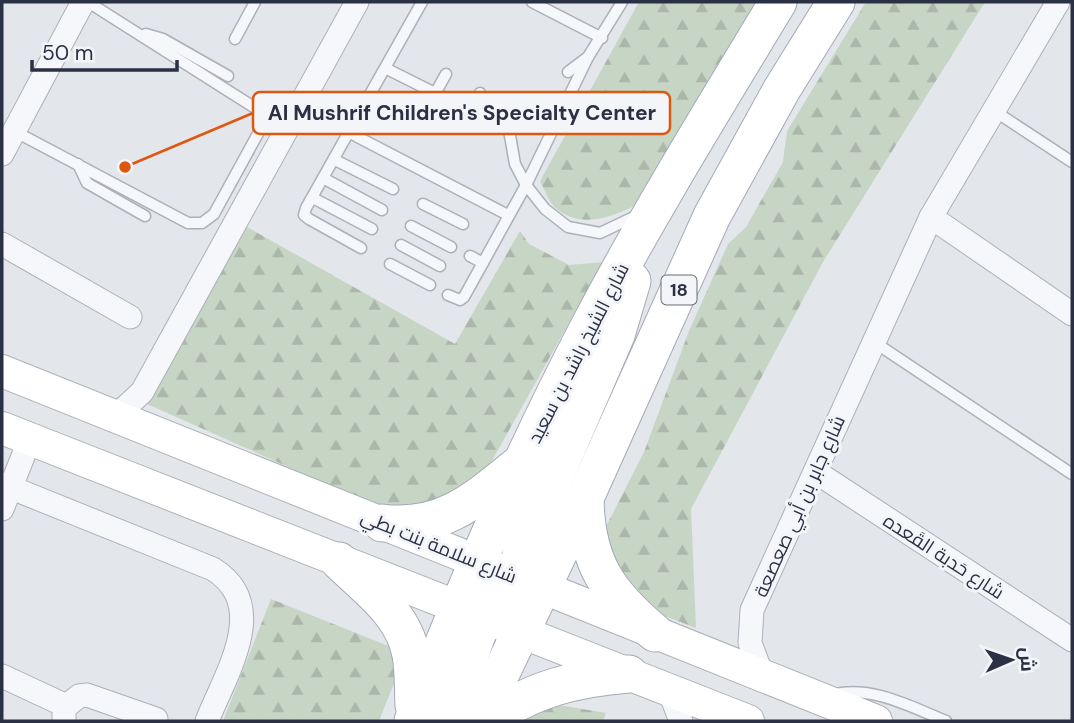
<svg xmlns="http://www.w3.org/2000/svg" width="1074" height="723" viewBox="0 0 1074 723" font-family="'DM Sans',Cairo,sans-serif">
<defs>
<pattern id="forest-firs" width="22" height="20" patternUnits="userSpaceOnUse" patternTransform="scale(1.75)"><rect width="22" height="20" fill="#c7d5c5"/><path d="M5 1l3.5 6h-7zM16 11l3.5 6h-7z" fill="#abb7aa"/></pattern>
</defs>
<rect width="100%" height="100%" fill="#e3e6eb"/>
<!-- forest -->
<g fill="url(#forest-firs)">
<path d="M639 2H759L643 202C616 215 585 230 558 210 550 205 544 189 540 181Z"/>
<polygon points="866,2 985,2 823,262 691,509 696,628 636,605 596,546 644,452 689,331 728,244 746,227 783,162 787,131"/>
<polygon points="247,227 455,344 520,231 529,244 569,265 603,262 479,484 403,518 147,404"/>
<polygon points="271,599 406,653 379,721 223,721"/>
<polygon points="547,703 606,713 603,721 507,721"/>
</g>
<g fill="none" stroke-linecap="round" stroke-linejoin="round">
<!-- lane casing -->
<g stroke="#acb0b9" stroke-width="13">
<g id="lane">
<polyline points="532,2 602,38"/>
<polyline points="146,34 163,39 228,76"/>
<polyline points="235,39 255,2"/>
<polyline points="387,69 509,130"/>
<polyline points="568,72 588,57 622,2"/>
<polyline points="436,92 446,74"/>
<polyline points="993,110 1072,162"/>
<polyline points="470,111 480,93"/>
<polyline points="518,114 509,130 515,164 526,185 545,209 568,227 600,233 640,214"/>
<polyline points="14,131 188,223 202,223 214,214 261,128 260,111 88,2"/>
<polyline points="350,133 508,215"/>
<polyline points="335,160 393,189"/>
<polyline points="78,164 87,183 145,216"/>
<polyline points="323,178 382,210"/>
<polyline points="313,198 372,229"/>
<polyline points="423,204 463,224"/>
<polyline points="411,226 451,247"/>
<polyline points="401,245 440,266"/>
<polyline points="361,248 309,219 304,215 306,208 422,2"/>
<polyline points="470,256 483,263"/>
<polyline points="390,264 430,285"/>
<polyline points="448,295 460,300 464,297 526,185 588,57"/>
<polyline points="874,342 1072,474"/>
<path d="M835 694C874 686 911 707 946 721"/>
</g>
</g>
<!-- street casing -->
<g stroke="#acb0b9" stroke-width="25">
<g id="street">
<polyline points="2,154 83,2"/>
<polyline points="931,217 1072,314"/>
<polyline points="2,244 130,317"/>
<polyline points="115,417 142,392 357,2"/>
<polyline points="816,472 1072,640"/>
<path d="M2 484 213 569C271 605 226 673 207 721"/>
<polyline points="2,509 30,439"/>
<polyline points="762,675 750,643 752,610 931,217 1058,2"/>
<polyline points="2,676 60,703 64,708 64,721"/>
<polyline points="669,690 681,721"/>
<polyline points="64,708 79,696 87,695 156,719"/>
</g>
</g>
<!-- secondary casing -->
<g stroke="#acb0b9" stroke-width="34">
<g id="secondary">
<polyline points="2,371 876,721"/>
<polyline points="2,428 748,721"/>
</g>
</g>
<!-- primary casing -->
<g stroke="#a3a9b7" stroke-width="39">
<g id="primary">
<path d="M585 498C586 562 607 593 655 633"/>
<path d="M382 523C441 530 473 502 517 466"/>
<path d="M339 561C368 589 404 614 411 655 414 671 413 689 414 705"/>
<polyline points="521,630 514,605 521,554 616,335 632,281"/>
<path d="M413 721C465 586 523 452 591 323 649 213 714 108 778 2"/>
<polyline points="445,721 483,618 485,597 480,566"/>
<polyline points="478,721 585,498 712,216 782,89 836,2"/>
<path d="M488 721C531 689 576 678 629 674"/>
</g>
</g>
<!-- lane -->
<use href="#lane" stroke="#f6f7fa" stroke-width="10"/>
<!-- street -->
<use href="#street" stroke="#f6f7fa" stroke-width="23"/>
<!-- secondary -->
<use href="#secondary" stroke="#fff" stroke-width="32"/>
<!-- primary -->
<use href="#primary" stroke="#fff" stroke-width="37"/>
</g>
<g text-anchor="middle" stroke-width="6" stroke-linejoin="round" paint-order="stroke">
<!-- shield labels -->
<rect fill="#f3f5f9" stroke="#676c7a" stroke-width="2" x="661.5" y="275.5" width="35" height="29" rx="5"/>
<g font-size="18" font-weight="bold" fill="#2b3144">
<text x="679" y="296">18</text>
</g>
<!-- street labels -->
<g font-size="19" fill="#2b3144" stroke="#f3f5f9">
<text transform="translate(578 353) rotate(-63)" y="7">شارع الشيخ راشد بن سعيد</text>
<text transform="translate(799 506) rotate(-66)" y="7">شارع جابر بن أبي صعصعة</text>
<text transform="translate(439 546) rotate(22)" y="7">شارع سلامة بنت بطي</text>
<text transform="translate(944 556) rotate(33)" y="7">شارع حَدبة القَعده</text>
</g>
</g>
<!-- callouts -->
<path fill="none" stroke="#df570f" stroke-width="2.5" d="M125 167L253 113"/>
<circle fill="#df570f" stroke="#f3f5f9" stroke-width="2.5" cx="125" cy="167" r="7"/>
<rect fill="#f3f5f9" stroke="#df570f" stroke-width="2.5" x="253" y="92" width="417" height="42" rx="7"/>
<g font-size="21" text-anchor="middle" font-weight="bold" fill="#2b3144">
<text x="462" y="120">Al Mushrif Children's Specialty Center</text>
</g>
<!-- border -->
<rect width="1074" height="723" fill="none" stroke="#2b3144" stroke-width="7"/>
<!-- north arrow -->
<g transform="translate(1011 660) rotate(88)" stroke="#f3f5f9" stroke-width="5" paint-order="stroke">
<path d="M0-5L12 26L0 18L-12 26Z" fill="#2b3144"/>
<text y="-10" font-size="19" font-weight="bold" text-anchor="middle" fill="#2b3144">ش</text>
</g>
<!-- scale -->
<path d="M32 60v10h145v-10" fill="none" stroke="#2b3144" stroke-width="3.5"/>
<text x="42" y="60" font-size="21" fill="#2b3144" stroke="#f3f5f9" stroke-width="5" paint-order="stroke">50 m</text>
</svg>
